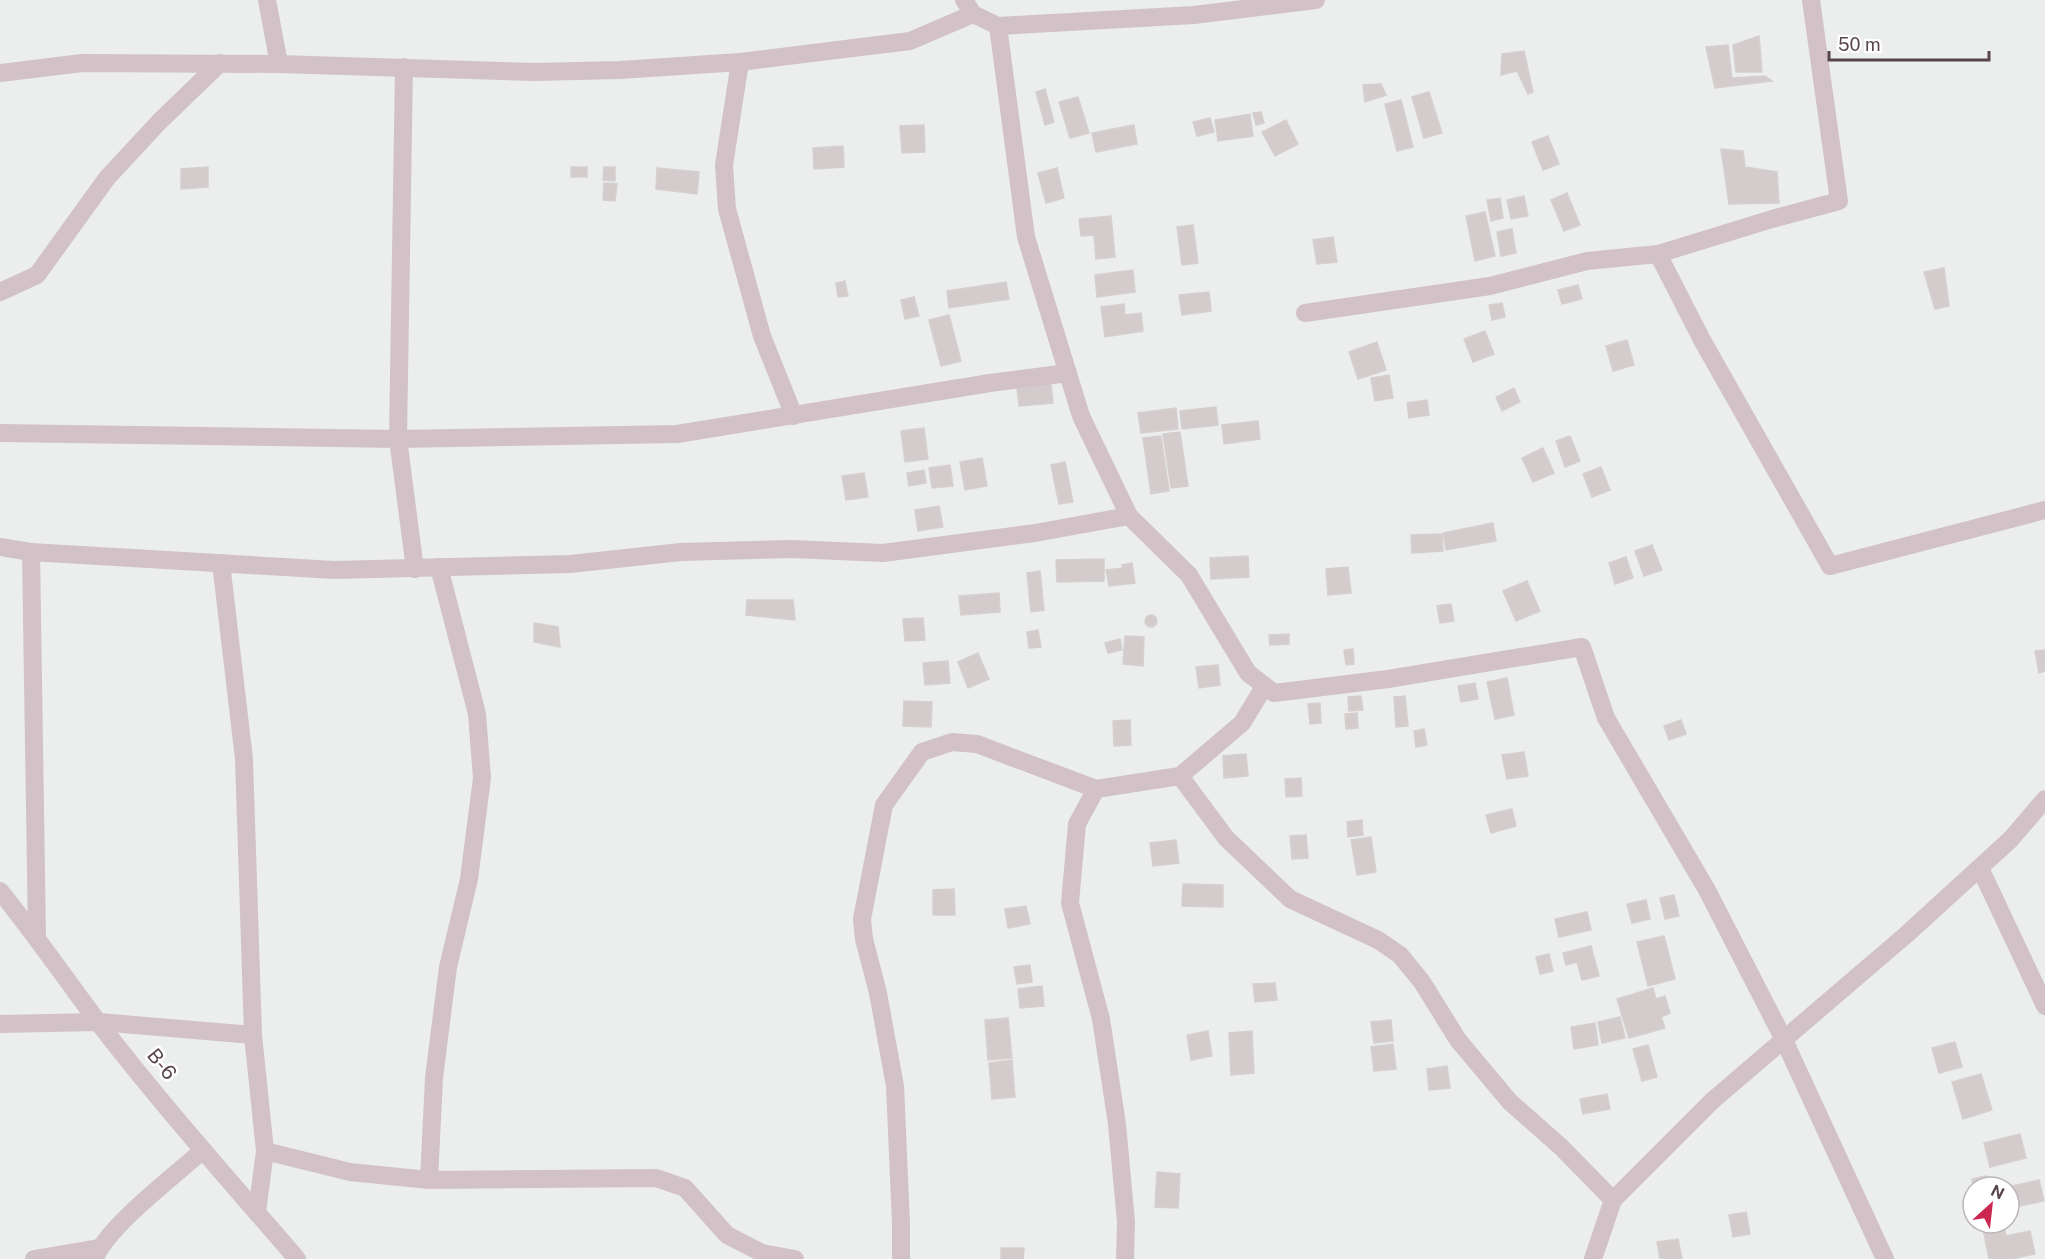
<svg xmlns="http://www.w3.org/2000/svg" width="2045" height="1259" viewBox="0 0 2045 1259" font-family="'Public Sans',sans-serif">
<rect width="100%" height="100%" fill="#ebeeec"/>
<!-- building -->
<g fill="#d3cbcc" stroke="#d6cfd0" stroke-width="1.5">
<polygon points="1759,36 1762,72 1736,72 1733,45"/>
<polygon points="1728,45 1732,78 1765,76 1772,81 1715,88 1706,47"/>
<polygon points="1524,51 1533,92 1528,94 1517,71 1501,75 1502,54"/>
<polygon points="1381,84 1386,95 1365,102 1363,85"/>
<polygon points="1045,89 1054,122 1045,125 1036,92"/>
<polygon points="1429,92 1442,133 1424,138 1412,97"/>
<polygon points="1078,97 1089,133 1070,138 1059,102"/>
<polygon points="1401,100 1413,147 1397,151 1385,104"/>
<polygon points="1261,112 1264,123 1256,125 1253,113"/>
<polygon points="1250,114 1253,136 1218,141 1215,120"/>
<polygon points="1210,118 1214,132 1197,136 1193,122"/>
<polygon points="1286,120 1298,144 1275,156 1262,132"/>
<polygon points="924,125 925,152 902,153 900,126"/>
<polygon points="1134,125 1137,144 1096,152 1092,133"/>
<polygon points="1548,136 1559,164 1543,170 1532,142"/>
<polygon points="843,146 844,167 814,169 813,148"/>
<polygon points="1721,149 1743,151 1745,167 1777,172 1779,203 1729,204"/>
<polygon points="208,167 208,187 181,189 181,169"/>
<rect x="571" y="167" width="16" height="10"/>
<polygon points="604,167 615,167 615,181 603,180"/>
<polygon points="657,168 699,172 697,194 656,189"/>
<polygon points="1057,168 1064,198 1046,203 1038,173"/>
<polygon points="604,183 617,184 615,201 603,200"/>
<polygon points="1567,193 1580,225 1564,231 1551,200"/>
<polygon points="1524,196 1528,216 1511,219 1507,200"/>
<polygon points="1500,198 1503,218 1491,221 1487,200"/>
<polygon points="1485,212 1495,256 1475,261 1466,216"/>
<polygon points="1111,216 1115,257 1096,259 1094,235 1081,236 1079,219"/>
<polygon points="1193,225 1198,263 1182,265 1177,227"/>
<polygon points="1512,229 1516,253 1501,256 1497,232"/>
<polygon points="1333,237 1337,262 1317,264 1313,240"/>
<polygon points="1944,268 1949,306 1935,309 1924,272"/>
<polygon points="1133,270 1135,292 1097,297 1095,275"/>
<polygon points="845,281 848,296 838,297 836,283"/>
<polygon points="1006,282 1009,299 949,308 947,291"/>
<polygon points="1578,285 1582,299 1562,304 1558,290"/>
<polygon points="1209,292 1211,311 1182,315 1179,295"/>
<polygon points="914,297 919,316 905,319 901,300"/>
<polygon points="1502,303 1505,317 1492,320 1489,305"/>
<polygon points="1124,304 1125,315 1141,313 1143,331 1105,337 1101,307"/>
<polygon points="949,315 961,361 941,366 929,320"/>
<polygon points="1485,331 1494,354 1473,362 1464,339"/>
<polygon points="1627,340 1634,365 1613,371 1606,346"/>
<polygon points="1377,342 1386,370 1358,379 1349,352"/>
<polygon points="1389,375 1393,398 1375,401 1371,378"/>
<polygon points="1051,384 1053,403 1019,406 1017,388"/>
<polygon points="1514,388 1520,402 1502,411 1496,397"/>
<polygon points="1427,400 1429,415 1409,418 1407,403"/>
<polygon points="1216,407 1218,425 1182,429 1180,411"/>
<polygon points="1176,408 1178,429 1141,433 1138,413"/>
<polygon points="1258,421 1260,439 1224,444 1222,425"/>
<polygon points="924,428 928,459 905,462 901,431"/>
<polygon points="1180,432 1188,486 1171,488 1163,434"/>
<polygon points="1161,436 1169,491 1151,494 1143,438"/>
<polygon points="1570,436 1580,461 1565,467 1556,441"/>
<polygon points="1543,448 1554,473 1533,482 1522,458"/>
<polygon points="982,458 987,486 965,490 960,462"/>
<polygon points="1065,462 1073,502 1059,504 1051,465"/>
<polygon points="950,465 953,486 932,488 929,468"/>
<polygon points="1601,467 1610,490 1592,497 1583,474"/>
<polygon points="924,470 926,483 909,486 907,473"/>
<polygon points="864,473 868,497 846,500 842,476"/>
<polygon points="939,506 943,527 918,531 915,510"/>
<polygon points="1493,523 1496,541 1446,550 1443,533"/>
<polygon points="1442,534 1443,551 1412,553 1411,535"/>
<polygon points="1652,545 1662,570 1644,576 1635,551"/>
<polygon points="1248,556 1249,577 1211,579 1210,558"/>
<polygon points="1626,557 1633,578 1615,584 1609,563"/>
<polygon points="1104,559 1104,581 1057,582 1056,560"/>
<polygon points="1132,563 1135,583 1109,586 1106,570 1123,568 1122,565"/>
<polygon points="1348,567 1351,593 1328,595 1326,569"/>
<polygon points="1040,571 1044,610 1031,612 1027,573"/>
<polygon points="1527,581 1540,611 1516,621 1503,591"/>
<polygon points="999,593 1000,612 961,615 959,596"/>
<polygon points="747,600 793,600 795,620 746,615"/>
<polygon points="1451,604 1454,621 1440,623 1437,606"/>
<circle cx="1151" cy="621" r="6"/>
<polygon points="923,618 925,640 905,641 903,619"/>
<polygon points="534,623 558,627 560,647 534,642"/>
<polygon points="1038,630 1041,647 1029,648 1027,632"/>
<polygon points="1289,634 1289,644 1270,645 1269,635"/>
<polygon points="1125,636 1144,637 1143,666 1123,664"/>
<polygon points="1120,639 1122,650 1108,653 1105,643"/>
<polygon points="1353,649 1354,664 1346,665 1344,650"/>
<polygon points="2045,650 2045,671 2039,673 2035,651"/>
<polygon points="978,653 989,679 968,688 958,662"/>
<polygon points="948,661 950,683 925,685 923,663"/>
<polygon points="1218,665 1220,685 1199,688 1196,667"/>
<polygon points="1507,678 1514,715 1495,719 1487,682"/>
<polygon points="1475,683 1478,699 1461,702 1458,686"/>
<polygon points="1361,696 1363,710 1349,711 1348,697"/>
<polygon points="1405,696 1408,726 1396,727 1394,697"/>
<polygon points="904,701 932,702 931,727 903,726"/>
<polygon points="1320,703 1321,723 1310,724 1308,704"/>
<polygon points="1357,713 1358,728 1346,729 1345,714"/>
<polygon points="1130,720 1131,745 1114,746 1113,721"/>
<polygon points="1681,720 1686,734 1669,740 1664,726"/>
<polygon points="1424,729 1427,745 1416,747 1414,731"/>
<polygon points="1524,752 1528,776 1507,779 1502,755"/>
<polygon points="1246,754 1248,776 1224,778 1223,756"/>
<polygon points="1301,778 1302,796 1286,797 1285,779"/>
<polygon points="1512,809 1516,826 1491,833 1486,815"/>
<polygon points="1362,820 1363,835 1348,837 1347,822"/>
<polygon points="1306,835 1308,858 1292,859 1290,836"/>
<polygon points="1371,837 1376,872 1357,875 1351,840"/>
<polygon points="1176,840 1179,863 1153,866 1150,843"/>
<polygon points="1183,884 1223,885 1223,907 1182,906"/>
<polygon points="954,889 955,915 933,915 933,890"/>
<polygon points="1674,895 1679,916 1665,919 1660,898"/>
<polygon points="1646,900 1650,919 1632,923 1627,904"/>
<polygon points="1026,906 1030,924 1008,928 1005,909"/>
<polygon points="1587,912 1591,930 1559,937 1555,919"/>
<polygon points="1664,936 1675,979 1648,986 1637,942"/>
<polygon points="1591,946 1599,976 1582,980 1577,962 1566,965 1563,953"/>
<polygon points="1549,954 1553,971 1540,974 1536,957"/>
<polygon points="1030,965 1032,982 1017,984 1014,967"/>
<polygon points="1275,983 1277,1000 1255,1002 1253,984"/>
<polygon points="1042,986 1044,1006 1020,1008 1018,989"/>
<polygon points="1653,988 1656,999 1665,996 1670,1013 1661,1017 1665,1028 1629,1038 1617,999"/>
<polygon points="1620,1017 1625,1038 1602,1043 1598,1022"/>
<polygon points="1008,1018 1012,1058 988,1060 985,1020"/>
<polygon points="1391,1020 1393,1041 1374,1043 1371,1022"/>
<polygon points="1595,1023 1598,1045 1574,1049 1571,1027"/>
<polygon points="1208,1031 1212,1056 1191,1060 1187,1035"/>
<polygon points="1252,1031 1254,1073 1231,1075 1229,1033"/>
<polygon points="1955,1042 1962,1067 1939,1073 1932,1048"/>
<polygon points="1393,1044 1396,1069 1374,1071 1371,1047"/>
<polygon points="1648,1045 1657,1077 1642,1081 1633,1049"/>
<polygon points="1012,1060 1015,1097 992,1099 989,1063"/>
<polygon points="1447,1066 1450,1088 1429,1090 1427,1069"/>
<polygon points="1981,1074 1992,1110 1963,1119 1952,1082"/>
<polygon points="1607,1094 1610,1109 1583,1114 1580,1099"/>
<polygon points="2020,1134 2026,1158 1990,1167 1984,1143"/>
<polygon points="1157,1172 1180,1174 1178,1208 1155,1207"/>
<polygon points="1986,1176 1989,1187 1974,1187 1972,1179"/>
<polygon points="2039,1180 2044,1201 2009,1208 2008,1187"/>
<polygon points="1746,1212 1750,1234 1733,1237 1729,1215"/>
<polygon points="1982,1223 2003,1223 2006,1236 2030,1231 2035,1254 2011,1259 1989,1259"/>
<polygon points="1678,1239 1682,1259 1660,1259 1657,1242"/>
<polygon points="1001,1248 1024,1248 1023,1259 1001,1259"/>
</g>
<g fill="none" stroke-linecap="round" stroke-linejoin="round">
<!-- minor -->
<g stroke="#d2c2c8" stroke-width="18">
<polyline points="267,0 279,64 534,72 620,70 740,62 910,41 973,14"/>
<polyline points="964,0 973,14 998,26 1194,15 1316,0"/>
<polyline points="998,26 1026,237 1081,416 1129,516 1189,575 1248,673 1274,693 1388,679 1582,647 1606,718 1707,890 1784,1040 1885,1259"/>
<polyline points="740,62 724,165 727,209 762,336 794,416"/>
<polyline points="404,67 398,439 415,569"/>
<polyline points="0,73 82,63 279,64"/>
<polyline points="1658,254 1702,340 1830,566 2045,510"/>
<polyline points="0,292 37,275 107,178 159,122 220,63"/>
<polyline points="1305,313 1490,286 1587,261 1658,254 1772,219 1839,201 1811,0"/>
<polyline points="0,433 398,439 677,434 990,383 1068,373"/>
<polyline points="0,547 31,552 334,570 570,564 681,552 792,549 883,553 1035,533 1129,516"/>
<polyline points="31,552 37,937"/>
<polyline points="221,563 244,759 253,1035 265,1151 257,1212"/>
<polyline points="1180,776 1226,838 1290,899 1378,940 1400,955 1422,982 1458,1040 1510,1102 1561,1147 1613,1200"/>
<polyline points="1096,789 1077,824 1070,903 1101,1019 1117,1124 1126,1222 1125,1259"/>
<polyline points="1980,868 2045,1006"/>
<path d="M0 891C34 933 65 978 98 1022 161 1104 230 1181 297 1259"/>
<polyline points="0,1024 99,1022 253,1035"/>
<polyline points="265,1151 350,1172 429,1180 656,1178 685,1188 727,1235 762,1253 795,1259"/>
<polyline points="429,1180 434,1078 448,967 469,879 482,778 477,714 439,567"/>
<polyline points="34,1259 99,1248"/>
<path d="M95 1259C105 1228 177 1174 203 1150"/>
<polyline points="901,1259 901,1224 895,1086 878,993 864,939 862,919 884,805 922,752 952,742 977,744 1096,789 1180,776 1242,723 1264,687"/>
<polyline points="1593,1259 1613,1200 1712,1101 1907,934 2011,839 2045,799"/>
</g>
</g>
<g text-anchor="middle" stroke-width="5" stroke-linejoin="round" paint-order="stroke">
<!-- street labels -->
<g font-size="20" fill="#57454b" stroke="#fff">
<text transform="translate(162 1064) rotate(51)" y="7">B-6</text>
</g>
</g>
<!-- north arrow -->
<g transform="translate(1991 1205) rotate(27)"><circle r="28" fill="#ffffff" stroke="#bcb5b7" stroke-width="1.5"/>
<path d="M0-4.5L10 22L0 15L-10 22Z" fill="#cc2750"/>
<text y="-9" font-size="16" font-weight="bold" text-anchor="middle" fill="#57454b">N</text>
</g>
<!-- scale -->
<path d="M1829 51v9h160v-9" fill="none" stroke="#57454b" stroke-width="3"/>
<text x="1838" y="51" font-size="18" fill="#57454b" stroke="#ffffff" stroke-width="4.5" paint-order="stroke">50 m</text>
</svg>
